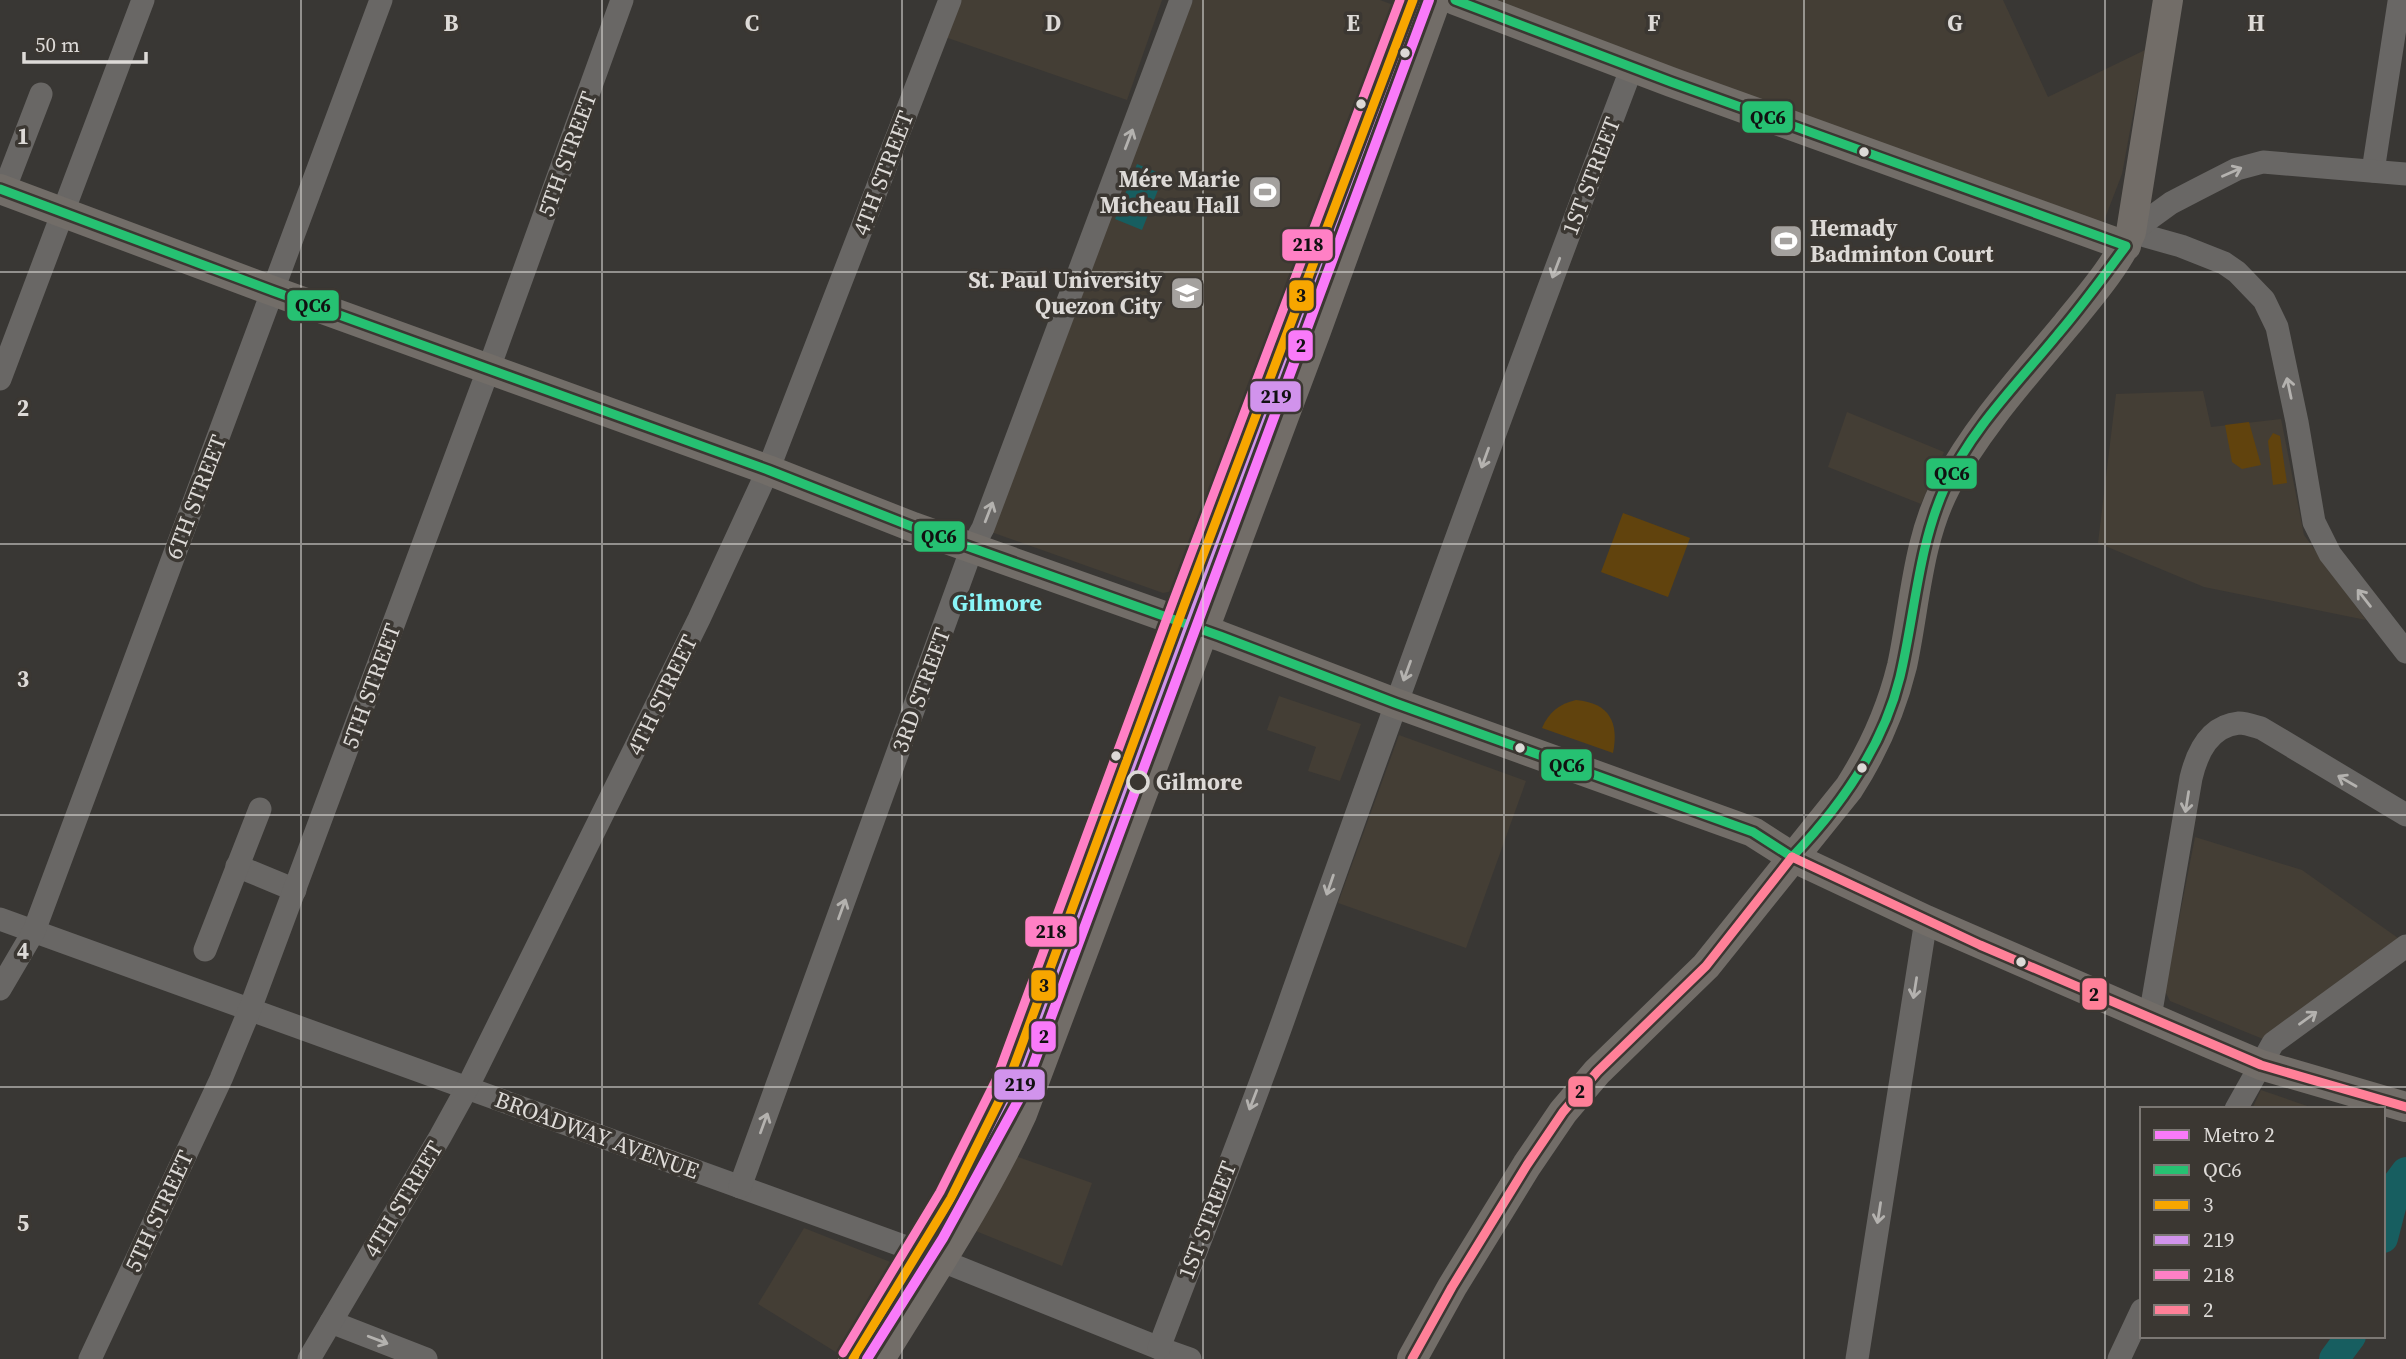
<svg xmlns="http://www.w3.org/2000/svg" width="2406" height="1359" viewBox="0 0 2406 1359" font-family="'Source Serif 4',serif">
<rect width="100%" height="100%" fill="#393734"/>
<!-- built -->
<g fill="#443e35">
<polygon points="956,0 1162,0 1127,100 942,36"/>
<polygon points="1193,0 1380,0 1396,6 1190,548 1178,590 1163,593 991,532"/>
<polygon points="1482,0 2003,0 2048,97 2145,50 2122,174 2102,226"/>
<polygon points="2203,391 2211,427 2281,419 2304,535 2366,620 2204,587 2098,543 2116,394"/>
<polygon points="1847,412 1944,452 1921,504 1828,467"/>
<polygon points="1279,696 1361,724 1340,781 1308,771 1316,747 1267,730"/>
<polygon points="1399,735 1526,781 1466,948 1338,903"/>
<polygon points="2195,837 2302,870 2398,938 2263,1039 2170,1001 2165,991"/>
<polygon points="2261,1090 2316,1109 2252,1109"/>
<polygon points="1007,1153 1092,1183 1062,1266 966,1227"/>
<polygon points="804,1228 893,1263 839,1354 758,1304"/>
</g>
<!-- green -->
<g fill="#61430d">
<polygon points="2249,422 2261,465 2242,469 2232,462 2225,425"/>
<polygon points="2273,433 2280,436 2287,483 2273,485 2268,441"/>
<polygon points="1623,513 1690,538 1668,597 1601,572"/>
<path d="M1576 700C1610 703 1619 723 1613 753L1542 728C1549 712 1559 704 1576 700Z"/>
</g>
<!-- water -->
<polygon fill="#175e60" points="1137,164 1164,175 1142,230 1115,219"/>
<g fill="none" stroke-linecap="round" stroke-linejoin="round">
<!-- river -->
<g stroke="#175e60" stroke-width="30">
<polyline points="2383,1238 2397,1184 2406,1172"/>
<polyline points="2334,1359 2351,1336"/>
</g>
<!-- minor -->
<g stroke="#696765" stroke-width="23">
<polyline points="2373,171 2399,2"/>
<polyline points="4,190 41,94"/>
<polyline points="2131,232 2181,246 2224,263 2237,272 2264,300 2277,327 2297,422 2314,522 2330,554 2406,652"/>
<polyline points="2131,232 2171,203 2196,190 2237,169 2263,162 2406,174"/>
<polyline points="0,379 143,0"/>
<polyline points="237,866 295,890"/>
<polyline points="0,919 920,1252 1159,1348 1190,1359"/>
<polyline points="205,950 260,809"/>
<polyline points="0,989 34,931 381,0"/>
<path d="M2150 1017 2191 778C2197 753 2209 726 2239 723 2245 723 2254 726 2261 728L2406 815"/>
<polyline points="2236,1109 2273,1043 2406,946"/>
<polyline points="740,1187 972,548 983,528 1181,0"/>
<polyline points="331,1322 426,1359"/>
<path d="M1159 1348C1203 1231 1251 1114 1292 995 1402 685 1515 375 1632 67"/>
<polyline points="90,1359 221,1079 250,1009 493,357 622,0"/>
<polyline points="309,1359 440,1137 467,1088 699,619 768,470 950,0"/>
<polyline points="1857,1359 1926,920"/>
<polyline points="2119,1359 2142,1310"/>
</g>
<!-- major -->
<g stroke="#726d68" stroke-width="30">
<polyline points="1455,0 1671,82 2126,246"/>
<polyline points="0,189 273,291 768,470 913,527 1220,636 1395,703 1753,832 1792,857 1926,920 2209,1043 2261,1065 2406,1107"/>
<polyline points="853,1359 951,1198 1007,1085 1185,603 1413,0"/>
<path d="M880 1359C929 1279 983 1199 1022 1114L1316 331 1436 0"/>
<path d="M1412 1359 1452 1287 1527 1165 1563 1112 1597 1072 1706 966 1849 788C1874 749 1891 711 1902 666 1915 606 1917 541 1946 486 1978 426 2024 376 2067 324 2089 297 2118 264 2131 232L2168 0"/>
</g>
<!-- bus-1 casing -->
<g stroke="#3b3732" stroke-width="14">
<path id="bus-1" d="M0 189 273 291 768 470 913 527 1220 636 1395 703 1753 832 1792 857C1841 806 1883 747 1900 677 1915 614 1918 547 1945 487 1971 429 2018 383 2058 334 2082 306 2104 276 2126 246L1671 82 1455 0"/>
</g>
<!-- bus-2 casing -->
<g stroke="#3b3732" stroke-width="14">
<polyline id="bus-2" points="853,1359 951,1198 1007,1085 1185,603 1413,0"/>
</g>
<!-- bus-3 casing -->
<g stroke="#3b3732" stroke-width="14">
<polyline id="bus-3" points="867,1359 961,1204 1018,1089 1196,607 1424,4"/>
</g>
<!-- bus-4 casing -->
<g stroke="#3b3732" stroke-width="14">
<polyline id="bus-4" points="843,1353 940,1192 996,1080 1174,599 1400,0"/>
</g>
<!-- bus-5 casing -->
<g stroke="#3b3732" stroke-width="14">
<g id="bus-5">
<polyline points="1792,857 1980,945 2261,1065 2406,1107"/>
<polyline points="1412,1359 1452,1287 1527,1165 1563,1112 1597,1072 1706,966 1792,857"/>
</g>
</g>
<!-- bus-1 -->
<use href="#bus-1" stroke="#26c172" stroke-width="9"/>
<!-- bus-2 -->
<use href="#bus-2" stroke="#f7a600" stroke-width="9"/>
<!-- bus-3 -->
<use href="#bus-3" stroke="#d193ec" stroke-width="9"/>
<!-- bus-4 -->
<use href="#bus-4" stroke="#ff80c5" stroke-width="9"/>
<!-- bus-5 -->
<use href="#bus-5" stroke="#ff8098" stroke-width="9"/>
<!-- metro-1 casing -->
<g stroke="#3b3732" stroke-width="16">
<polyline id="metro-1" points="867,1359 943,1238 1024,1090 1429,0"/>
</g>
<!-- metro-1 -->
<use href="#metro-1" stroke="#f97af9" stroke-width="10"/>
</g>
<!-- one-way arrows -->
<defs><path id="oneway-shaft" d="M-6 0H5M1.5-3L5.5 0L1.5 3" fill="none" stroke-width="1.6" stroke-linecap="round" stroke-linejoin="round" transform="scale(1.75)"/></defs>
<g stroke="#b4b2af">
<use href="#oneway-shaft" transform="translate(1129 139) rotate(-69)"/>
<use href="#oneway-shaft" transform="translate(2232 172) rotate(-24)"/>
<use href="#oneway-shaft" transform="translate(1556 268) rotate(111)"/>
<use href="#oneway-shaft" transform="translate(2289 388) rotate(-102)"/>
<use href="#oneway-shaft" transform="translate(1485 458) rotate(110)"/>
<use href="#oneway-shaft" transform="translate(989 512) rotate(-69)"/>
<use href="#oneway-shaft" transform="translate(2364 598) rotate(-128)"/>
<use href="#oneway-shaft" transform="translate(1407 671) rotate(110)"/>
<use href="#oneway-shaft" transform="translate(2347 781) rotate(-150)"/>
<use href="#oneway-shaft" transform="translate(2187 802) rotate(99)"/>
<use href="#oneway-shaft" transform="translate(1330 885) rotate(109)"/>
<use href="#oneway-shaft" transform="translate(842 909) rotate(-70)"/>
<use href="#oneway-shaft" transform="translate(1915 988) rotate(99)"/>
<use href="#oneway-shaft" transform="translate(2308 1018) rotate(-36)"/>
<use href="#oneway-shaft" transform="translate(1253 1100) rotate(111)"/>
<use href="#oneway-shaft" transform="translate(764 1123) rotate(-70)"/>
<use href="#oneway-shaft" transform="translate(1879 1213) rotate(99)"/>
<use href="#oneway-shaft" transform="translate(378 1340) rotate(21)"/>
</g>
<!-- grid -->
<path fill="none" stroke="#dddad7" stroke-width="2" stroke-opacity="0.55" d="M301 0V1359M602 0V1359M902 0V1359M1203 0V1359M1504 0V1359M1804 0V1359M2105 0V1359M0 272H2406M0 544H2406M0 815H2406M0 1087H2406"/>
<!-- icons -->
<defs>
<g id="stadium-square" transform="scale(1.75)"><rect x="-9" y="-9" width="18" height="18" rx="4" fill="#a4a19e" stroke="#3b3732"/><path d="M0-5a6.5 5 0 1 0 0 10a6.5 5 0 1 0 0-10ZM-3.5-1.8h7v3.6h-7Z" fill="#fff"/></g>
<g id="university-square" transform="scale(1.75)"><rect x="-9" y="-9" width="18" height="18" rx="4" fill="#a4a19e" stroke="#3b3732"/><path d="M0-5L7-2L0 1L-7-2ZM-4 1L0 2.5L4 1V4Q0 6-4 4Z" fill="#fff"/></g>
</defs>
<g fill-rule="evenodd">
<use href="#stadium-square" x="1265" y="192"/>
<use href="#stadium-square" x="1786" y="241"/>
<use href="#university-square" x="1187" y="293"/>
</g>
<!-- markers -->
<g fill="#dddad7" stroke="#3b3732" stroke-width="2.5">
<circle cx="1405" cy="53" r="6"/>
<circle cx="1361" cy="104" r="6"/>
<circle cx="1864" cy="152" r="6"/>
<circle cx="1520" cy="748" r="6"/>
<circle cx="1116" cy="756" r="6"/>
<circle cx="1862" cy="768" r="6"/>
<circle cx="2021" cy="962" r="6"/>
</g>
<circle fill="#3b3732" stroke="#dddad7" stroke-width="3.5" cx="1138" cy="782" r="10"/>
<g text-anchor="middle" stroke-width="7" stroke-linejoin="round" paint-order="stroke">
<!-- street labels -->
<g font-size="23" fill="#dddad7" stroke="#3b3732">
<text transform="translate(567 154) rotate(-70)" y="8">5TH STREET</text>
<text transform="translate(883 173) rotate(-69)" y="8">4TH STREET</text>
<text transform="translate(1591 176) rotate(-69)" y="8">1ST STREET</text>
<text transform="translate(196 497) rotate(-69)" y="8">6TH STREET</text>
<text transform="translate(371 686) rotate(-70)" y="8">5TH STREET</text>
<text transform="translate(921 690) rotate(-70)" y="8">3RD STREET</text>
<text transform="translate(662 695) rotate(-64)" y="8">4TH STREET</text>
<text transform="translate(597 1135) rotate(20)" y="8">BROADWAY AVENUE</text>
<text transform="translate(403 1199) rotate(-59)" y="8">4TH STREET</text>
<text transform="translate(159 1211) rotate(-65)" y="8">5TH STREET</text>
<text transform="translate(1207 1220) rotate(-69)" y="8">1ST STREET</text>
</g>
<!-- poi labels -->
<g font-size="23" font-weight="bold" fill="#dddad7" stroke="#3b3732" text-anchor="end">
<text x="1240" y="187">Mére Marie<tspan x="1240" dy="26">Micheau Hall</tspan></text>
<text x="1810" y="236" text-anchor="start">Hemady<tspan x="1810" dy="26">Badminton Court</tspan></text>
<text x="1162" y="288">St. Paul University<tspan x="1162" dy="26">Quezon City</tspan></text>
</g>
<!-- stop labels -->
<g font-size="23" font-weight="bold" fill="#dddad7" stroke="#3b3732" text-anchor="start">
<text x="1156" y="790">Gilmore</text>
</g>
<!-- neighbourhood labels -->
<g font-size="24" font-weight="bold" fill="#89f5f7" stroke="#3b3732">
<text x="997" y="611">Gilmore</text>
</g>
</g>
<g font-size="23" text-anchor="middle" font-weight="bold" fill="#dddad7" stroke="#3b3732" stroke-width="7" stroke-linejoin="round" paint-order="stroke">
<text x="451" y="31">B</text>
<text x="752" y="31">C</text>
<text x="1053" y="31">D</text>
<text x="1353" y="31">E</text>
<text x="1654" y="31">F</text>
<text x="1955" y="31">G</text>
<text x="2256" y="31">H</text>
<text x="23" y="144">1</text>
<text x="23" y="416">2</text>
<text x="23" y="687">3</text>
<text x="23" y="959">4</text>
<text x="23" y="1231">5</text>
</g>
<g stroke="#3b3732" stroke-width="2.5">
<rect x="1741" y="100" width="53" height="34" rx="7" fill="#26c172"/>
<rect x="1281" y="228" width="53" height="34" rx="7" fill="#ff80c5"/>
<rect x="1288" y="279" width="27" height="33" rx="7" fill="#f7a600"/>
<rect x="286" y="289" width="54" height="33" rx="7" fill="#26c172"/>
<rect x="1287" y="329" width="27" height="33" rx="7" fill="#f97af9"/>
<rect x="1249" y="380" width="53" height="33" rx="7" fill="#d193ec"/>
<rect x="1925" y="457" width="53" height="33" rx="7" fill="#26c172"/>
<rect x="913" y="520" width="53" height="33" rx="7" fill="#26c172"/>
<rect x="1540" y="748" width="53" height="34" rx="7" fill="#26c172"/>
<rect x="1024" y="915" width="54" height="33" rx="7" fill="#ff80c5"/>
<rect x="1030" y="969" width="27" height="33" rx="7" fill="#f7a600"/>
<rect x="2081" y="977" width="27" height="34" rx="7" fill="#ff8098"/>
<rect x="1030" y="1020" width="27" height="33" rx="7" fill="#f97af9"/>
<rect x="993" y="1068" width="53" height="33" rx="7" fill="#d193ec"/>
<rect x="1567" y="1075" width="27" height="33" rx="7" fill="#ff8098"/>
</g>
<g font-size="19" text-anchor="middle" font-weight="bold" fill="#111">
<text x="1768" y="124">QC6</text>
<text x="1308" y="251">218</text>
<text x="1301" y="302">3</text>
<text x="313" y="312">QC6</text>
<text x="1301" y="352">2</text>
<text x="1276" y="403">219</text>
<text x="1952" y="480">QC6</text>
<text x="939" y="543">QC6</text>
<text x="1567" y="772">QC6</text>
<text x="1051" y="938">218</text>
<text x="1044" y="992">3</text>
<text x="2094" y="1001">2</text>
<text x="1044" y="1043">2</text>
<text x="1020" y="1091">219</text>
<text x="1580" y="1098">2</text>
</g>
<!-- legend -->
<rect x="2140" y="1107" width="245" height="231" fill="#3b3732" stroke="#7c7874" stroke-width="2"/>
<rect x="2154" y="1130" width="35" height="10" fill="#f97af9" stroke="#7c7874" stroke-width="2"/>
<text x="2203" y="1142" font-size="21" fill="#dddad7">Metro 2</text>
<rect x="2154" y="1165" width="35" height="10" fill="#26c172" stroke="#7c7874" stroke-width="2"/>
<text x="2203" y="1177" font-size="21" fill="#dddad7">QC6</text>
<rect x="2154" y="1200" width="35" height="10" fill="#f7a600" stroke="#7c7874" stroke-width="2"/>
<text x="2203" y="1212" font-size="21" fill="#dddad7">3</text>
<rect x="2154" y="1235" width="35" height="10" fill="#d193ec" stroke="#7c7874" stroke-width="2"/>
<text x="2203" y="1247" font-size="21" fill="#dddad7">219</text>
<rect x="2154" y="1270" width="35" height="10" fill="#ff80c5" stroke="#7c7874" stroke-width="2"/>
<text x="2203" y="1282" font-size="21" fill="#dddad7">218</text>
<rect x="2154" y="1305" width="35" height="10" fill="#ff8098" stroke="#7c7874" stroke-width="2"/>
<text x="2203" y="1317" font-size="21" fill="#dddad7">2</text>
<!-- scale -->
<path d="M24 52v10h122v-10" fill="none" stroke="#dddad7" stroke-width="3.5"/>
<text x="35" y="52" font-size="21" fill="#dddad7" stroke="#3b3732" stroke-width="5" paint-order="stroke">50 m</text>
</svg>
